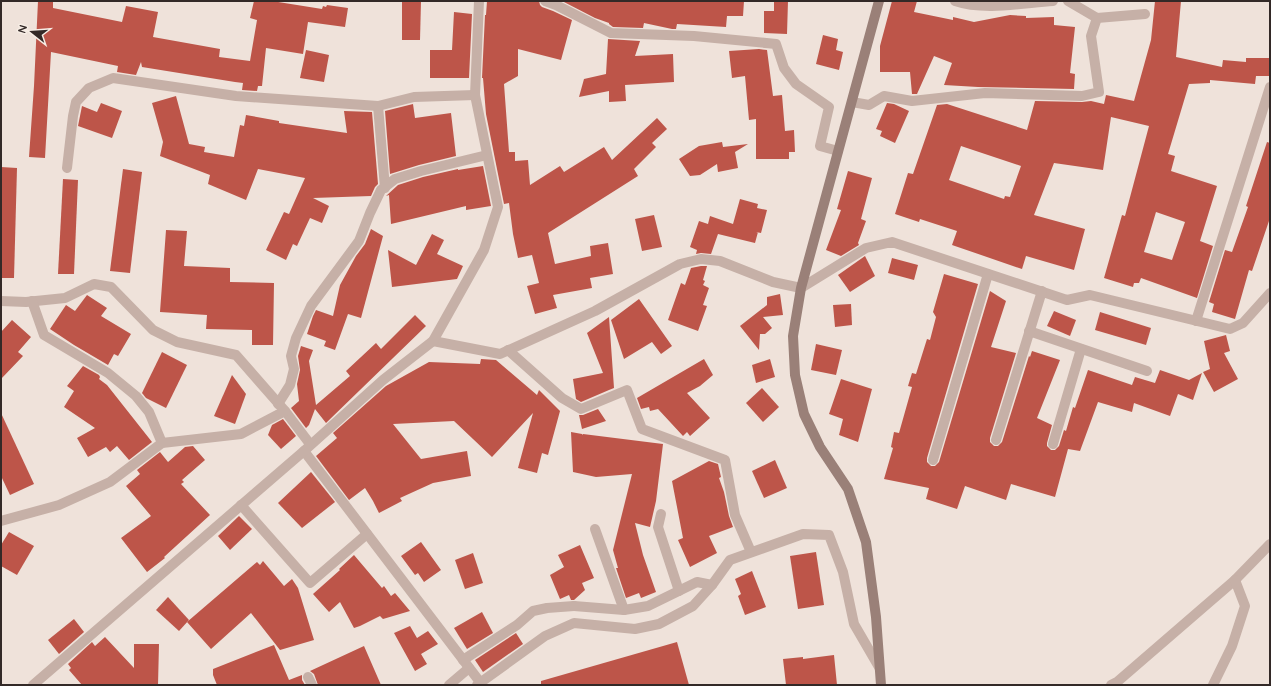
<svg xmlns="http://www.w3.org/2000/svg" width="1271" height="686" viewBox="0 0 1271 686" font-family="Quicksand,sans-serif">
<rect width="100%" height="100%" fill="#efe2da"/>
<!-- building -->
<g fill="#bd5549" fill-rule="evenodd">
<polygon points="38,1 53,1 53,8 122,22 126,6 158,12 153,37 220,49 219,57 250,61 257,20 250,18 254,1 272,1 322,9 323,6 326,7 327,5 348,8 345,27 308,22 303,54 266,48 262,86 258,86 257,91 242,90 243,83 235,82 142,67 141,62 136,75 117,72 118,66 51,52 45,158 29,157 34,86"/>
<polygon points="402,1 421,1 420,40 402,40"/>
<polygon points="487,1 539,1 540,5 542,7 553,11 572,20 561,60 518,49 518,76 504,84 509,152 515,152 515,161 528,160 530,185 560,166 564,172 604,147 612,160 657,118 667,129 652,143 656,147 634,169 638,176 548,233 555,264 591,256 590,246 608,243 613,274 590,278 592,288 553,295 557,308 535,314 527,286 539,283 532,255 518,258 513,234 509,203 504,204 486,114 483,78 482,78 485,15 486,15"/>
<polygon points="562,1 744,1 743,16 727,16 726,27 677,24 676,29 672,29 644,23 643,28 613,27 609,24 609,23 595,18"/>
<polygon points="774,1 788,1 787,34 764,33 764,11 774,11"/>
<polygon points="892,1 917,1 914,12 953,20 953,17 974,22 1010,15 1026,16 1026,18 1054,17 1054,25 1075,27 1070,73 1075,74 1074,89 978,87 944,85 952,63 934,56 917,94 912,94 910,72 880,72 880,46"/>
<path d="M1155 1H1181L1176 57 1222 67 1223 60 1246 62V58H1270V76H1256L1255 84 1210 80V83L1189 84 1168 154 1175 156 1171 171 1217 186 1200 241 1213 246 1197 298 1141 278 1139 283H1134L1133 287 1104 278 1122 215 1125 216 1149 126 1111 117 1103 170 1054 163 1034 215 1085 229 1074 270 1026 256 1022 269 952 245 957 231 920 219 919 222 895 214 908 173 913 174 937 105 947 104 1027 130 1035 101 1082 102 1091 101 1104 104 1106 95 1134 101 1151 40ZM961 146 1021 166 1010 197 1005 196 1004 199 949 180ZM1156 212 1185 222 1172 260 1144 252Z"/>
<polygon points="454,12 472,14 469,78 430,78 430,50 452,50"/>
<polygon points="823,35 838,39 836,50 843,52 839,70 816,64"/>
<polygon points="608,39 640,41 635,56 673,54 674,82 625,85 626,101 609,102 609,91 579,97 584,79 606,74"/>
<polygon points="759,49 767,50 773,96 782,95 785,131 794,130 795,152 789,152 789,159 756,159 756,119 749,120 745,76 732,78 729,51"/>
<polygon points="306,50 329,55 324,82 300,78"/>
<polygon points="176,96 189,144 205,147 204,152 234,157 240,125 244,126 246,115 279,121 279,123 347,133 344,111 372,112 378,184 375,187 371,196 313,198 329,206 322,223 310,218 297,246 293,244 286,260 266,250 284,212 289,214 305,178 258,169 246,200 208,184 210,175 160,156 163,142 152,103"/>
<polygon points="101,103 122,111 112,138 78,126 82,106 97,112"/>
<polygon points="887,103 894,104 909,111 895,143 880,136 882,131 876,129"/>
<polygon points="413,104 415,118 451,113 456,156 419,165 390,174 385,111"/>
<polygon points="722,142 723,147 748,144 735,152 738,168 718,172 717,164 700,175 690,176 679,159 699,146"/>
<polygon points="1267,142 1270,143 1270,218 1252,271 1249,270 1235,319 1212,312 1214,304 1209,302 1225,250 1232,252 1248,207 1246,206"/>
<polygon points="483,166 491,206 466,210 466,206 391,224 389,195 386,196 398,185 423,177 458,169 458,170"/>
<polygon points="1,167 17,168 14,278 1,278"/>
<polygon points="123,169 142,172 130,273 110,271"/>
<polygon points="848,171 872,178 861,219 866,221 858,243 859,245 841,256 826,250 841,210 837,209"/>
<polygon points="63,179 78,180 74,274 58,274"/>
<polygon points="740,199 758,204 757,208 767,210 761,233 756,232 758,232 755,243 718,234 711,254 701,253 696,254 697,250 690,247 699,221 708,224 710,216 733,224"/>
<polygon points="654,215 662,247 642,251 635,219"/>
<polygon points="371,229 383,236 361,318 348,314 335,350 324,346 326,341 307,334 313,316 316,310 333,316 340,285 356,256 365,244"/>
<polygon points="166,230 187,231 184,266 230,268 230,282 274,283 273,345 252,345 252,330 206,329 207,315 160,312"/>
<polygon points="432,234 444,240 437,254 463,266 457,279 392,287 388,250 416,265"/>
<polygon points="865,256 875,276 850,292 838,275"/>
<polygon points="892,258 918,265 914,280 888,273"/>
<polygon points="701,266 707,266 703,280 705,281 703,285 709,288 703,305 707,306 698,331 668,320 681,283 685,285 691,268"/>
<polygon points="944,274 978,284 927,458 927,462 931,466 935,466 939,462 990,291 1006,301 991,347 1016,353 990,438 990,442 994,446 998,446 1002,442 1029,356 1030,357 1032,351 1060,360 1037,418 1052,425 1047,443 1047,446 1051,450 1055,450 1059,446 1064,430 1066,431 1073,407 1075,408 1088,370 1132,385 1135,377 1155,383 1160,370 1189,380 1202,373 1193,400 1178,394 1170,416 1134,403 1132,412 1098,402 1080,451 1068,449 1055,497 1011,484 1006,500 965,486 957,509 926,499 929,488 884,479 893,448 891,447 894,432 899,433 912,387 908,386 912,373 916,374 927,339 930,340 936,317 933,312"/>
<polygon points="780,294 783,315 763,317 772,328 765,334 760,334 759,350 740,326 767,305 767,297"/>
<polygon points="87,295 107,308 101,316 131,334 118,356 114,354 108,365 74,345 50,329 66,305 75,311"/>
<polygon points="639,299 672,346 661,354 652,342 624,359 611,320"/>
<polygon points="851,304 852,325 835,327 833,305"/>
<polygon points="1054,311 1076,320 1070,336 1047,326"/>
<polygon points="1100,312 1151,328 1146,345 1095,330"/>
<polygon points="415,315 426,326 326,423 315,409 309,425 306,428 291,408 299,401 297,384 300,370 298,356 301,346 313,350 309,361 316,405 350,376 346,371 376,343 381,349"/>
<polygon points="609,317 614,388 609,390 609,389 609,390 581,402 576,399 573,379 603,373 587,333"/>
<polygon points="12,320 31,337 18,352 23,356 1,379 1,332"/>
<polygon points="1226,335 1230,351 1224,353 1238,379 1214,392 1203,372 1210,369 1204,341"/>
<polygon points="816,344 842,350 836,375 811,370"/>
<polygon points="162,352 187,365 166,408 146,398 142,393"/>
<polygon points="481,359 496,360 537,395 539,390 560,411 548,455 542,453 537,473 518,468 533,413 492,457 454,421 393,424 421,459 467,451 471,476 433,483 400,498 402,501 379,513 373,501 365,488 349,500 316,456 337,438 333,433 386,386 429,362 480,364"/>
<polygon points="704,359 713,375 700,386 687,393 710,418 690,436 687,432 683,436 658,409 650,411 649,407 641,409 637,398"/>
<polygon points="770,359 775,377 756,383 752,365"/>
<polygon points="83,366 99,375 100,377 99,379 107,385 152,442 129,460 117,446 110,452 106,447 88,457 77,438 95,428 64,407 74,391 67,386"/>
<polygon points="232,375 246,394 235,424 214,416"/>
<polygon points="841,379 872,389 858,442 839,435 843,419 829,414"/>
<polygon points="762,388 779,407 763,422 746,403"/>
<polygon points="598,409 606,421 582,429 579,415 583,415"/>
<polygon points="1,413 34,484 10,495 1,476"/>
<polygon points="283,419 296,436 281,449 268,435 272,425"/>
<polygon points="571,432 582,434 583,435 583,434 663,444 656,501 650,527 635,523 643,555 656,592 641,598 639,593 626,598 616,568 618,568 613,550 632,474 596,477 573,472"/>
<polygon points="193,446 205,460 182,480 184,482 181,484 210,515 164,557 165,558 147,572 121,538 151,516 126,486 140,474 137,470 160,452 168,462 185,447"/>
<polygon points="775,460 787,488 764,498 752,471"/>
<polygon points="709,461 718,464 721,477 719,478 724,492 729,516 733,527 709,536 717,553 690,567 678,540 683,538 672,481"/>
<polygon points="311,472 335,502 302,528 278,503"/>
<polygon points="239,516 252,529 230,550 218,536"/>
<polygon points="9,532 34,546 17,575 1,566 1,545"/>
<polygon points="421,542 441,570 424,582 418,573 415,575 401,556"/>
<polygon points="580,545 594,578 582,583 585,590 574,600 571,600 569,595 560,599 550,575 564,567 558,555"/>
<polygon points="816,552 824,605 798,609 790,556"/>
<polygon points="473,553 483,583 465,589 455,560"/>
<polygon points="354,555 382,588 384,586 391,596 395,593 410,611 383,619 380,616 360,626 354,628 340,602 329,612 313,594 340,570 339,569"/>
<polygon points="263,561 284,586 292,579 298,588 314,640 280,650 251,613 211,649 187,622 257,562 260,565"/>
<polygon points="752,571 766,607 745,615 738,596 741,594 735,579"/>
<polygon points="168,597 189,620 179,631 156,610"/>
<polygon points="482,612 493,633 467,649 454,628"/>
<polygon points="74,619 84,632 59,654 48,640"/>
<polygon points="410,626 417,638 428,631 438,644 421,654 427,664 415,671 394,633"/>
<polygon points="516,633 523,644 483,672 475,660"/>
<polygon points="105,637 134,668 134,644 159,644 158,685 82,685 69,670 71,668 68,664 92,642 95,646"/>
<polygon points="677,642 689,685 541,685 541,681"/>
<polygon points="274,645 289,680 302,675 302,680 305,685 217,685 213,675 213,669"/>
<polygon points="364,646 381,685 318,685 314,674 310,671"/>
<polygon points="834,655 837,685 786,685 783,659 803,657 803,659"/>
</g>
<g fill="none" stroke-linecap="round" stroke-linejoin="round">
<!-- lane -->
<g stroke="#c6b0a7" stroke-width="10">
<polyline points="378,106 385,188"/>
<polyline points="278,404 290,385 294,369 291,356 296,338 311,306 359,241 370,213 381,190 395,179 421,171 487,155"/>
<polyline points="463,660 517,625 533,611 547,608 574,606"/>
</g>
<!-- street -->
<g stroke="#c6b0a7" stroke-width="10">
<polyline points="545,1 556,5 611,33 694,36 776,44 784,68 796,84 829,107 820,146 838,151"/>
<path d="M955 1C984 11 1023 3 1053 1"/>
<polyline points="1068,1 1097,18"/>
<polyline points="852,102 869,105 884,96 912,101 985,93 1082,96 1099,92 1091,36 1097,18 1145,14"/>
<polyline points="67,168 73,116 76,102 89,88 113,78 236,96 378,106 414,97 475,95"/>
<polyline points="1,301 26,302 65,298 94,284 111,287 153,330 177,342 236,355 285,411 310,444"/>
<polyline points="32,301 44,335 108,373 136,396 149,412 162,443"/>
<polyline points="1196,321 1270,87"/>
<polyline points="1029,331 1147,371"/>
<polyline points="433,341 500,354 595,311 680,264 701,259 720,261 773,282 801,288 866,248 892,242 1067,300 1090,295 1230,329 1243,323 1270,293"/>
<polyline points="508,350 562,398 581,409 627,390 642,429 725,460 735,515 751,552"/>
<polyline points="996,440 1042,291"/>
<polyline points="1053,444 1081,349"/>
<polyline points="304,451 480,682"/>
<polyline points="933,460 988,274"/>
<polyline points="241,505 310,583 367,534"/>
<polyline points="661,514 658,527 679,591"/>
<polyline points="1,521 59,505 110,482 162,443 241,434 285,411"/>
<polyline points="595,529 624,610"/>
<polyline points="574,606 624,610 648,606 697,582 712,585"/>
<polyline points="308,677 312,685"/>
<polyline points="33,685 304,451 383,380 433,341 484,250 498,207 475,95 479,1"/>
<polyline points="449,685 469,668"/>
<polyline points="477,685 545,636 574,623 635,629 659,624 693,606 712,585 730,560 803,534 829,535 843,572 854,624 879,667"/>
<polyline points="1111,685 1117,682 1235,580 1270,544"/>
<polyline points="1213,685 1232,646 1245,606 1235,580"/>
</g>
<!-- secondary -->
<polyline stroke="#9a8078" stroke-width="10" points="879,1 801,288 793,336 795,375 804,414 820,447 848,489 866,542 876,617 881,685"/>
</g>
<!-- border -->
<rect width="1271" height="686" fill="none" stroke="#332927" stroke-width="4"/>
<!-- north arrow -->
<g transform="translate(32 32) rotate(287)" stroke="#f7ede5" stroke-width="3" paint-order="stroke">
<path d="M0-3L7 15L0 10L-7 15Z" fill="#332927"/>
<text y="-6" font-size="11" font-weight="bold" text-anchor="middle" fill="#332927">N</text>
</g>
</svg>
